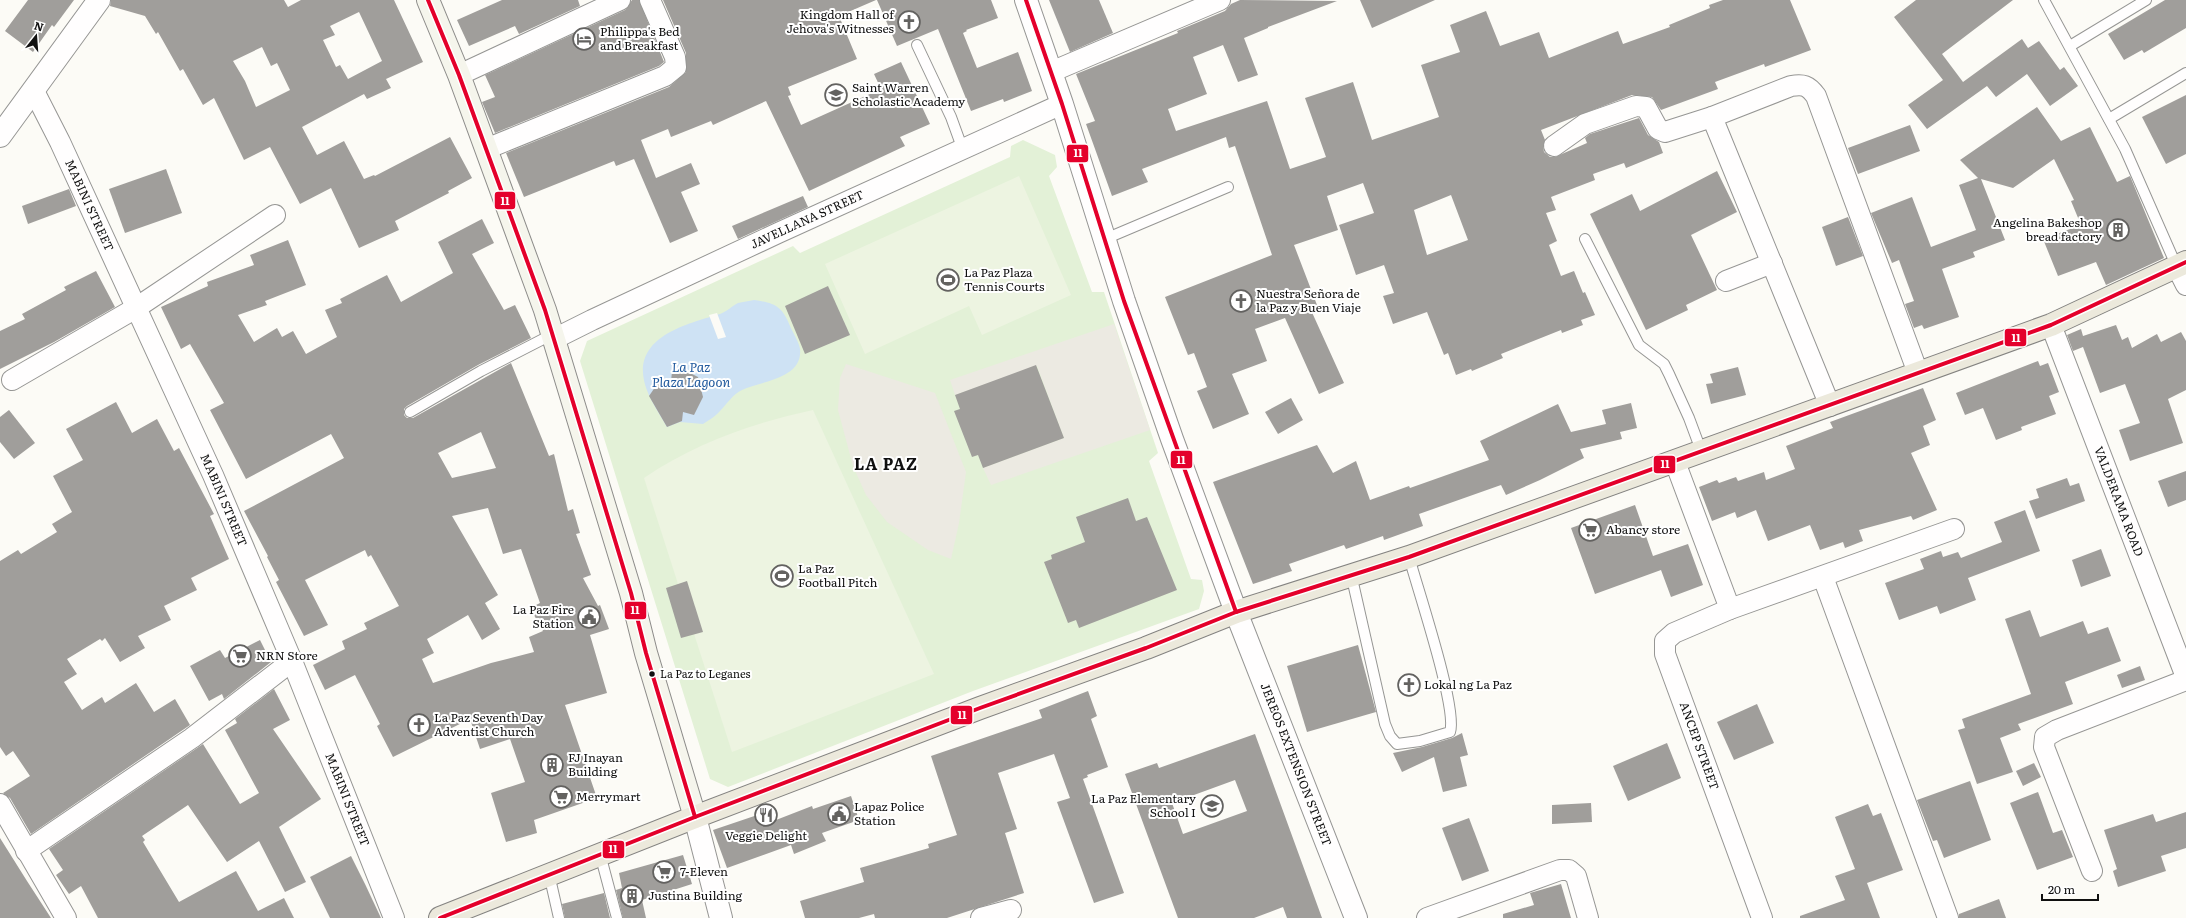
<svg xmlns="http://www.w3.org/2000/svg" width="2186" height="918" viewBox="0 0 2186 918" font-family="Literata,serif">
<rect width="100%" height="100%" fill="#fcfbf6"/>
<!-- green -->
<polygon fill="#e3f1d7" points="1023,140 1055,155 1057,167 1049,176 1092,292 1104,292 1158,453 1149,461 1191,579 1202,580 1204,591 1199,609 973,691 728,787 710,779 580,361 587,341 793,246 800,253 1010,157 1011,146"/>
<!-- pitch -->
<g fill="#edf4e1">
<polygon points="1019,176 1071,295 982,335 969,306 865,354 825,264"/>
<path d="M813 410 934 674 732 752 644 478C695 443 753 423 813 410Z"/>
</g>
<!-- plaza -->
<g fill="#eceae2">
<polygon points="1114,324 1150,430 991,485 983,468 1064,438 1037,366 955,395 950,380"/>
<polygon points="846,364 935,393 966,472 959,523 951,559 928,550 887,522 866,495 853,466 838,410 840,378"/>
</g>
<!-- water -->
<path fill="#cee2f4" d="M754 300C775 303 782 306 790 326 793 333 799 342 800 349 803 379 761 381 742 390 733 394 727 404 720 411 716 416 709 420 703 424L680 422 667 427C658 411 644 392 643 373 641 334 691 323 720 314 726 312 732 306 738 303 743 302 749 301 754 300Z"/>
<!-- pier -->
<polygon fill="#fcfbf6" points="717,313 726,337 718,339 709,315"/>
<!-- building -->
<g fill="#a09e9b" fill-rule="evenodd">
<polygon points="28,0 74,0 54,27 52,25 33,52 5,31"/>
<path d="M111 0H284L288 7 301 0H394L423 62 386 79 391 88 367 99 364 94 302 127 317 155 344 141 364 179 374 175 375 176 450 137 472 178 448 191 449 193 395 221 399 230 359 248 331 188 300 204 270 147 244 160 214 98 203 105 183 69 180 71 158 32 156 34 145 16 110 6ZM359 12 382 61 348 79 340 65 336 67 323 40 335 35 330 26ZM262 47 271 66 277 63 290 90 256 107 245 81 233 61Z"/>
<polygon points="502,0 578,0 580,6 519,34 515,26 469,46 457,20"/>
<polygon points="632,0 639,0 664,62 659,66 495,133 482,102 495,97 485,75 625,10"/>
<polygon points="663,0 876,0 839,16 857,59 788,87 791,95 788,96 801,125 881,89 874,74 901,62 930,124 900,137 905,146 809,191 766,101 713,125 711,121 671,137 668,129 641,140 656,178 691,163 700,184 681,192 698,231 670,243 634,159 616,166 614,161 524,197 506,153 669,87 686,72 686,53"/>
<polygon points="877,0 991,0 998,18 966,30 967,31 963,33 977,68 1018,52 1032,91 1004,102 1003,99 971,111 938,29 897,46"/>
<polygon points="1049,0 1099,0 1113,33 1070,52"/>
<path d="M1240 0 1337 1 1268 27V28L1244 38 1258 75 1238 82 1223 45 1193 57 1207 94 1168 109 1176 131 1267 101 1290 169 1326 157 1305 98 1353 82 1372 140 1439 117 1421 65 1460 52 1450 25 1486 11 1500 46 1539 32 1549 58 1618 31 1623 44 1670 27 1669 25 1710 8 1709 5 1723 0H1790L1811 50 1765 67 1764 64 1715 82 1718 89 1661 110 1652 97 1632 95 1541 130 1545 140 1543 147 1544 152 1550 157H1555L1587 143 1585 138 1590 134 1639 118 1648 135 1659 142 1663 153 1626 168 1624 163 1593 174 1595 180 1551 197 1556 210 1546 213 1557 241 1549 245 1561 276 1574 271 1583 293 1585 292 1595 315 1581 320 1583 325 1562 333 1561 330 1501 354 1503 358 1472 371 1471 369 1456 375 1448 353 1444 355 1427 312 1393 324 1383 296 1394 293 1384 265 1356 275 1339 225 1374 213 1363 183 1327 196 1338 230 1294 245 1317 305 1310 308 1344 383 1319 394 1285 318 1255 329 1267 361 1232 374 1249 414 1213 429 1197 391 1207 387 1194 353 1188 355 1165 297 1272 255 1235 146 1229 148 1226 137 1142 169 1148 182 1112 196 1086 124 1095 121 1076 74 1178 33 1177 31 1225 11 1231 4ZM1451 195 1468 240 1427 255 1414 210Z"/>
<polygon points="1360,0 1435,0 1372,28"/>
<polygon points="1916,0 2013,0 1942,54 1963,82 2022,39 2028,48 2039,41 2060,70 2064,67 2078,86 2050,106 2027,74 1996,97 1987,86 1927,129 1908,105 1943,80 1894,17"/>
<polygon points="2165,0 2186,0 2186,28 2144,53 2142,50 2124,60 2108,34"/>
<polygon points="2186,95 2186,154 2166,164 2142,117"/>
<polygon points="2037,107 2061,141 2090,127 2117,182 2130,176 2164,258 2106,285 2096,262 2058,276 2043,239 2081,225 2071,201 2074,200 2054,159 2013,188 1981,179 2005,240 1973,252 1975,257 1942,269 1959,317 1924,329 1922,325 1914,328 1905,304 1914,301 1904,274 1899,260 1892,263 1871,213 1912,197 1931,247 1976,230 1959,185 1978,178 1960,160"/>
<polygon points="1910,125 1920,151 1858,174 1848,148"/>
<polygon points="166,169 182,213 125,233 109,189"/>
<polygon points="1717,171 1737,212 1691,235 1717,290 1686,305 1688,310 1646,330 1590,214 1632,194 1640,211"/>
<polygon points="69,189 76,206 28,224 22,206"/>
<polygon points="803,196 808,207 738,239 732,226"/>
<polygon points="1848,217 1863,256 1836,266 1822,227"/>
<path d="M482 219 494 243 472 254 504 310 515 305 531 338 478 365 407 406 404 409V415L407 418H413L511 363 549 456 554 454 568 511 573 509 580 533 576 534 591 575 583 578 598 606 600 605 609 629 590 635 607 693 565 705 597 798 534 820 537 833 506 842 491 793 525 782 510 739 480 749 470 719 393 757 377 726 380 724 355 675 325 690 313 665 345 649 342 641 367 629 364 623 399 606 371 555 368 557 365 550 305 580 328 625 304 636 276 582 279 580 267 557 268 556 244 511 344 458 331 434 246 479 210 410 224 403 190 344 181 349 161 307 208 286 207 282 254 265 250 255 288 240 306 285 265 301 267 305 238 315 254 342 277 328 282 337 293 331 306 354 337 337 325 310 342 303 340 299 387 275 401 302 453 273 438 242ZM481 432 496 468 452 478 438 453ZM488 508 503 554 521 549 540 603 530 608 543 631 529 637 534 652 491 663 433 683 422 659 434 653 427 639 468 615 482 640 500 629 485 603 498 595 452 516Z"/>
<polygon points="96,271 115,307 54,342 0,369 0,331 25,319 22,314 66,290 64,287"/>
<polygon points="828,286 850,335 805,354 785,306"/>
<polygon points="2116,325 2122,340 2128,337 2132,348 2157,334 2161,342 2181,332 2186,341 2186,390 2168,399 2183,443 2130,461 2119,430 2140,423 2125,384 2100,393 2083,347 2073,351 2067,335 2081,329 2083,336"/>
<polygon points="2038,361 2040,366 2048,363 2059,392 2049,396 2056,414 2021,427 2022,430 1996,440 1983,408 1965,415 1956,393"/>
<polygon points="1036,365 1064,438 983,468 978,455 972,457 954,411 960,409 955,395"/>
<polygon points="1738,367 1746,395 1711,404 1706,384 1713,383 1710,374"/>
<polygon points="682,369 698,377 703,397 694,415 683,412 682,421 667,427 649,396 660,380 671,381 672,372"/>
<polygon points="1923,388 1936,420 1923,426 1930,445 1911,453 1937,510 1913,520 1911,516 1859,530 1863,541 1845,548 1843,542 1820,550 1810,525 1768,541 1756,510 1737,518 1735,512 1712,521 1699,487 1717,480 1719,483 1736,477 1738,481 1764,472 1766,480 1795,469 1786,446 1833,428 1830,422"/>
<polygon points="1291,398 1303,420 1278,434 1265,412"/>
<polygon points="116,402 132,433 157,419 174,451 179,448 214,514 210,516 229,559 191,578 197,590 164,606 171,620 138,636 145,648 120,662 105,638 102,641 100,639 67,659 77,674 64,682 82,710 102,697 105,703 136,683 154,712 175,699 190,725 31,834 10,798 3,793 30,776 13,751 6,756 0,747 0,561 18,550 21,554 57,532 52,524 72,512 53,476 83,460 66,429"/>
<polygon points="1631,403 1637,428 1620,432 1622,439 1580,449 1584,458 1540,480 1506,495 1501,485 1419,514 1423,526 1384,540 1383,536 1346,549 1344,545 1289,564 1292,571 1253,584 1213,482 1317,445 1333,473 1356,461 1370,500 1409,486 1410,488 1489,460 1480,441 1558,404 1571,432 1606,424 1602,410"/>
<polygon points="9,410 35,443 14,459 0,442 0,417"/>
<polygon points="2186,471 2186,500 2168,507 2158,481"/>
<polygon points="2067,478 2070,486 2079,483 2085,501 2036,519 2029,501 2039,498 2036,489"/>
<polygon points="1128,498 1136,521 1147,517 1177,590 1079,628 1076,620 1068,623 1044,562 1052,559 1051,555 1085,542 1076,517"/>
<polygon points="1635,505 1653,556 1688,544 1703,585 1671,597 1661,570 1595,594 1571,528"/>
<polygon points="2025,510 2040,551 1968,578 1976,600 1940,614 1937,606 1899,620 1885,583 1924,569 1920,559 1941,551 1943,557 1958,552 1961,558 2002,542 1994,522"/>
<polygon points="2101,549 2111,576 2081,587 2072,560"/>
<polygon points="687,581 703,632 681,638 666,588"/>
<polygon points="2030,610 2040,637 2083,621 2088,634 2108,627 2121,661 2065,682 2073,704 2018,724 2021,730 2000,738 2013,772 1977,784 1958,730 1965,728 1962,719 2031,694 2005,619"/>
<polygon points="260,640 271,662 224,699 222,694 209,701 190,666 220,650 225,658"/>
<polygon points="1358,645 1376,712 1307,732 1287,666"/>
<polygon points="2140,666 2145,680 2122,688 2117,675"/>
<polygon points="274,689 290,720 273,729 321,799 279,827 306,882 285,892 259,841 227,862 188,805 142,836 145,840 143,842 179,902 236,871 258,911 284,898 294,918 98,918 81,886 69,894 56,875 63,870 49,849 203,744 240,804 259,793 225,730 237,723 235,719"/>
<polygon points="1088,691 1097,716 1091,719 1108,767 1087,775 1088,777 1083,779 1124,893 1094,903 1057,802 1070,798 1054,754 998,773 1017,829 1005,833 1024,893 947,918 875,918 874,914 859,918 805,918 800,901 864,882 860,868 929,848 928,844 957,835 931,756 1042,718 1039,710"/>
<polygon points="1757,704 1774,743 1734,760 1717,722"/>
<polygon points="1462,733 1468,755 1460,757 1467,786 1443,792 1434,757 1402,772 1393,753 1422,747 1452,738"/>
<path d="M1255 734 1322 918H1287L1283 907 1254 918H1178L1125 774 1157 763 1159 768ZM1235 780 1247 811 1183 834 1172 803Z"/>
<polygon points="1667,743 1681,778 1628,801 1613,766"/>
<polygon points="2034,763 2041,777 2023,786 2016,771"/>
<polygon points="1970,781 1991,840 1944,858 1937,840 1933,841 1917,800"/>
<polygon points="2038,792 2053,833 2062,830 2073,857 2037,870 2010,803"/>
<polygon points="851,796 859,820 822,833 826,841 794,854 791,845 727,868 713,830 772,810 776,820 812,806 813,809"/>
<polygon points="1591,803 1592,822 1552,824 1552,805"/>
<polygon points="1868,804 1873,816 1881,813 1903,870 1867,883 1880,918 1800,918 1800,916 1845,900 1835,876 1855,869 1835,817"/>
<polygon points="2186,812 2186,848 2161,856 2166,871 2118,887 2113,871 2117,869 2104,830 2153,814 2156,822"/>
<polygon points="1469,818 1489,871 1462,881 1442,828"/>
<polygon points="0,838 27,881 51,918 0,918"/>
<polygon points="683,855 692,884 642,900 646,918 623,918 616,890 622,888 619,873"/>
<polygon points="351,856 365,884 381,918 330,918 310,877"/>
<polygon points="1561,884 1571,918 1503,918 1503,914 1534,905 1530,893"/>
<polygon points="604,893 610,918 565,918 562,904"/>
<polygon points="1999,899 2006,918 1959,918 1959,914"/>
</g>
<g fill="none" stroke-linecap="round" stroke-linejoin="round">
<!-- service casing -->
<g stroke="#969694" stroke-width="12">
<g id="service">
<polyline points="2044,0 2125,149 2176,265"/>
<polyline points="917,45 951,117 963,150"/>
<polyline points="2070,46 2146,0"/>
<polyline points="2109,119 2186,73"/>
<polyline points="1105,239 1228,187"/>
<polyline points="1585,239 1639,345 1664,364 1669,374 1689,418 1702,453"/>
<polyline points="410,412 481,371 553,334"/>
<path d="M1351 574 1385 724 1390 736 1397 744 1420 741 1450 732C1458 709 1417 587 1409 557"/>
<polyline points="600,854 617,918"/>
<polyline points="549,874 559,918"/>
</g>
</g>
<!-- minor casing -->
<g stroke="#969694" stroke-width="22">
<g id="minor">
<polyline points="1051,72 1220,0"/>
<polyline points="459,75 620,0"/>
<path id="s1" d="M34 91 60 142 213 475 292 661 394 918"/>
<polyline points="1554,146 1585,124 1636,106 1646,107 1658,129 1665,132 1712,117"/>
<polyline points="486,149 665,76 676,67 675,57 650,0"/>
<polyline points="2176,265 2186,285"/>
<polyline points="1726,281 1772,263"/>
<path id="s2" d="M2051 325 2186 677"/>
<path id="s3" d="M554 339 592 320 778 233 1062 104"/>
<polyline points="12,380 136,308 275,215"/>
<path d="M1830 406 1712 117 1791 86C1803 84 1808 85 1816 96L1918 373"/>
<polyline points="1675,462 1730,609"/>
<polyline points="1823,577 1948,918"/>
<polyline points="0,804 66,918"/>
<polyline points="26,851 192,738 292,661"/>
<polyline points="2092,871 2044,747 2045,737 2057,730 2186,680"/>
<polyline points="981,918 1011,910"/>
<polyline points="1427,918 1560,870 1569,870 1576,876 1588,918"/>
<polyline points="1762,918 1665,654 1665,641 1674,633 1730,609 1954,529"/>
</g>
</g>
<!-- tertiary casing -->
<g stroke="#969694" stroke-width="24">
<g id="tertiary">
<path id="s4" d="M1026 0 1062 104 1124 301 1172 439 1236 612 1356 918"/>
<polyline points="0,136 99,0"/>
<polyline points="695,817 721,918"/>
</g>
</g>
<!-- secondary casing -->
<g stroke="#8d8c8a" stroke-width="24">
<polyline id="secondary" points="428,0 459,75 545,310 631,593 646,653 695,817"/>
</g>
<!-- primary casing -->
<g stroke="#848381" stroke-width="24">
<polyline id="primary" points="440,918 695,817 980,708 1146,648 1236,612 1409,557 2051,325 2186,262"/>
</g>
<!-- service -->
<use href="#service" stroke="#fffefe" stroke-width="10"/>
<!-- minor -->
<use href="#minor" stroke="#fffefe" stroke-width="20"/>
<!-- tertiary -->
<use href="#tertiary" stroke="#fffefe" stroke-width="22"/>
<!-- secondary -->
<use href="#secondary" stroke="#f5f5ec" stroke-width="22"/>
<!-- primary -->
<use href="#primary" stroke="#ece9dc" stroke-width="22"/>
<!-- bus-1 casing -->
<g stroke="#fff" stroke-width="7">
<g id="bus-1">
<polyline points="428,0 459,75 545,310 631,593 646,653 695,817"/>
<polyline points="1026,0 1062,104 1124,301 1236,612"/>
<polyline points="440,918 695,817 980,708 1146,648 1236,612 1409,557 2051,325 2186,262"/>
</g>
</g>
<!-- bus-1 -->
<use href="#bus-1" stroke="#e4002b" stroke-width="4"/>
</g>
<!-- icons -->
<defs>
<g id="church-ring" transform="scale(1.15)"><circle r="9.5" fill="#fff" stroke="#636260" stroke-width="1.5"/><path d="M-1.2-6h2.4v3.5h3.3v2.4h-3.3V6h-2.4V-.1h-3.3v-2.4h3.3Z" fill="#636260"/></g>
<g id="hotel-ring" transform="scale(1.15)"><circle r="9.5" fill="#fff" stroke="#636260" stroke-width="1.5"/><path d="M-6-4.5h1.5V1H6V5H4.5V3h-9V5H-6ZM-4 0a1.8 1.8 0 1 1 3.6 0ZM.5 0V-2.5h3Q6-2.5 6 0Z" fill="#636260"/></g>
<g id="school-ring" transform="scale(1.15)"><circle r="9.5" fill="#fff" stroke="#636260" stroke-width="1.5"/><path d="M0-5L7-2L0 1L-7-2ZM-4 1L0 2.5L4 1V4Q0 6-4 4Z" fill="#636260"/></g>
<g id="building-ring" transform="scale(1.15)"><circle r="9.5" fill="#fff" stroke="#636260" stroke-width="1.5"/><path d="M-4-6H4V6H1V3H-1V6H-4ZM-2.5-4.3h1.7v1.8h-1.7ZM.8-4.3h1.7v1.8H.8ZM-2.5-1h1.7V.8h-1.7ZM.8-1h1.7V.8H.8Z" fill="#636260"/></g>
<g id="stadium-ring" transform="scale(1.15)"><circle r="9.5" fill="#fff" stroke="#636260" stroke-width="1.5"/><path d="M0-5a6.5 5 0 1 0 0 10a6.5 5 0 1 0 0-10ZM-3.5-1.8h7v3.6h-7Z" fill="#636260"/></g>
<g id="supermarket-ring" transform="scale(1.15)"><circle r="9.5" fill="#fff" stroke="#636260" stroke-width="1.5"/><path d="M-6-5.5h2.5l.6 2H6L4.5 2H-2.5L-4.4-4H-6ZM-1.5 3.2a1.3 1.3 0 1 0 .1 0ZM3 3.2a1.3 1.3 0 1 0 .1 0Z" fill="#636260"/></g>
<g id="civic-ring" transform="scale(1.15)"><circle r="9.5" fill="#fff" stroke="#636260" stroke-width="1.5"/><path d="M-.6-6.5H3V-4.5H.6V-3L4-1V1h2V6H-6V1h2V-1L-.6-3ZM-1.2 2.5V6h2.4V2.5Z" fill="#636260"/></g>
<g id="restaurant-ring" transform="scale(1.15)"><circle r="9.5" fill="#fff" stroke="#636260" stroke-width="1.5"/><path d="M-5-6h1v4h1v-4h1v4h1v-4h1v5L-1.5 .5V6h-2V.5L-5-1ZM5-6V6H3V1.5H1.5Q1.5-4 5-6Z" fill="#636260"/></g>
</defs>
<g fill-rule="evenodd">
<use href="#church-ring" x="909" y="22"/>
<use href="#hotel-ring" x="584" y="39"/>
<use href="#school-ring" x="836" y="95"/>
<use href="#building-ring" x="2118" y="230"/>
<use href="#stadium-ring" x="948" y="280"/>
<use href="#church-ring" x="1241" y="301"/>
<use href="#supermarket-ring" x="1590" y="530"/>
<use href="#stadium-ring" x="782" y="576"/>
<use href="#civic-ring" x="589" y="617"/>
<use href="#supermarket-ring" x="240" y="656"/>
<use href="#church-ring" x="1409" y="685"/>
<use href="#church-ring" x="419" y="725"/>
<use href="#building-ring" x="552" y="765"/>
<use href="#supermarket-ring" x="561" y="797"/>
<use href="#school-ring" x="1212" y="806"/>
<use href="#civic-ring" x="839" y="814"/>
<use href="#restaurant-ring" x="766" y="815"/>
<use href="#supermarket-ring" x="664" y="872"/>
<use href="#building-ring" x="632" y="896"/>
</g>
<!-- markers -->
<circle fill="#101010" stroke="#fff" stroke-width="1.5" cx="652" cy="674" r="3.5"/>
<g text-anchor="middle" stroke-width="4" stroke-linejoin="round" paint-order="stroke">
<!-- bus labels -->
<g font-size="11" fill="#101010" stroke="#fff" text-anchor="start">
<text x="660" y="678">La Paz to Leganes</text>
</g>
<!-- poi labels -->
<g font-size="12" fill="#101010" stroke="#fff" text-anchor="start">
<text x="894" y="19" text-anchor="end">Kingdom Hall of<tspan x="894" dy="14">Jehova's Witnesses</tspan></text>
<text x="600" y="36">Philippa's Bed<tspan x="600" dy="14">and Breakfast</tspan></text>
<text x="852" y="92">Saint Warren<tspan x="852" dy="14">Scholastic Academy</tspan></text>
<text x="2102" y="227" text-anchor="end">Angelina Bakeshop<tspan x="2102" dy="14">bread factory</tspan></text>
<text x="964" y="277">La Paz Plaza<tspan x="964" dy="14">Tennis Courts</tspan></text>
<text x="1256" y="298">Nuestra Señora de<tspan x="1256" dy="14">la Paz y Buen Viaje</tspan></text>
<text x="1606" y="534">Abancy store</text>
<text x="798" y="573">La Paz<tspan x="798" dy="14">Football Pitch</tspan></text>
<text x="574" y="614" text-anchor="end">La Paz Fire<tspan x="574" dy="14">Station</tspan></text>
<text x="256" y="660">NRN Store</text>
<text x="1424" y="689">Lokal ng La Paz</text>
<text x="434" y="722">La Paz Seventh Day<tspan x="434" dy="14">Adventist Church</tspan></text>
<text x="568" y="762">FJ Inayan<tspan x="568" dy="14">Building</tspan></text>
<text x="576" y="801">Merrymart</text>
<text x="1196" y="803" text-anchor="end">La Paz Elementary<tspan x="1196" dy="14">School I</tspan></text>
<text x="854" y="811">Lapaz Police<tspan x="854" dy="14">Station</tspan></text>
<text x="766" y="840" text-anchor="middle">Veggie Delight</text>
<text x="680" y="876">7-Eleven</text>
<text x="648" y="900">Justina Building</text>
</g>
<!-- street labels -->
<g font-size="12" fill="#101010" stroke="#fff">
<text dy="4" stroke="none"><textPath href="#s1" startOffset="127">MABINI STREET</textPath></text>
<text dy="4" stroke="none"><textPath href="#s3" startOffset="280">JAVELLANA STREET</textPath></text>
<text dy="4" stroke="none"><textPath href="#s1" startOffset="451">MABINI STREET</textPath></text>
<text dy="4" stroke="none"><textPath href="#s2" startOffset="189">VALDERAMA ROAD</textPath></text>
<text transform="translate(1699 746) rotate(70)" y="4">ANCEP STREET</text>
<text dy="4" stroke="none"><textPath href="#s4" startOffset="811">JEREOS EXTENSION STREET</textPath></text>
<text dy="4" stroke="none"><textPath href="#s1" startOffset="775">MABINI STREET</textPath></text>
</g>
<!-- water labels -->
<g font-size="13" font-style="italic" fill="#1f589c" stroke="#fff">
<text x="691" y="372">La Paz<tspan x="691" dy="15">Plaza Lagoon</tspan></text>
</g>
<!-- district labels -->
<g font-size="16" font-weight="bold" letter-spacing="1" fill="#101010" stroke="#fff">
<text x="886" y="470">LA PAZ</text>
</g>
</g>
<g stroke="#fff" stroke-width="1.5">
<rect x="1066" y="144" width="23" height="19" rx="4" fill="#e4002b"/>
<rect x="494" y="191" width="22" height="19" rx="4" fill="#e4002b"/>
<rect x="2004" y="328" width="23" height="19" rx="4" fill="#e4002b"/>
<rect x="1170" y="450" width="23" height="19" rx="4" fill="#e4002b"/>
<rect x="1653" y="455" width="23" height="19" rx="4" fill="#e4002b"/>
<rect x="624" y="601" width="23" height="19" rx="4" fill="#e4002b"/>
<rect x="950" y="705" width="23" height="20" rx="4" fill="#e4002b"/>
<rect x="602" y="840" width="23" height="19" rx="4" fill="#e4002b"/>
</g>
<g font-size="11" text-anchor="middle" font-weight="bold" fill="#fff">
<text x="1078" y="157">11</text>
<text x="505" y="205">11</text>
<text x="2016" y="342">11</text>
<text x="1181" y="464">11</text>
<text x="1665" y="468">11</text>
<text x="635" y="614">11</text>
<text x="962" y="719">11</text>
<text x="613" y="853">11</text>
</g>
<!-- north arrow -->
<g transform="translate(36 36) rotate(17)" stroke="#ffffff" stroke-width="3" paint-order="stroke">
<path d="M0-3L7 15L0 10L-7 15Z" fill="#101010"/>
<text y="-6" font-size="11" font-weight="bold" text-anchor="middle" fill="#101010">N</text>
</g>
<!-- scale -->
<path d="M2042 894v6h56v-6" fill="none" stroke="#101010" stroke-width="2"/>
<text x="2048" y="894" font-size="12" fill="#101010" stroke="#ffffff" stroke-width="3" paint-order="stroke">20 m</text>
</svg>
